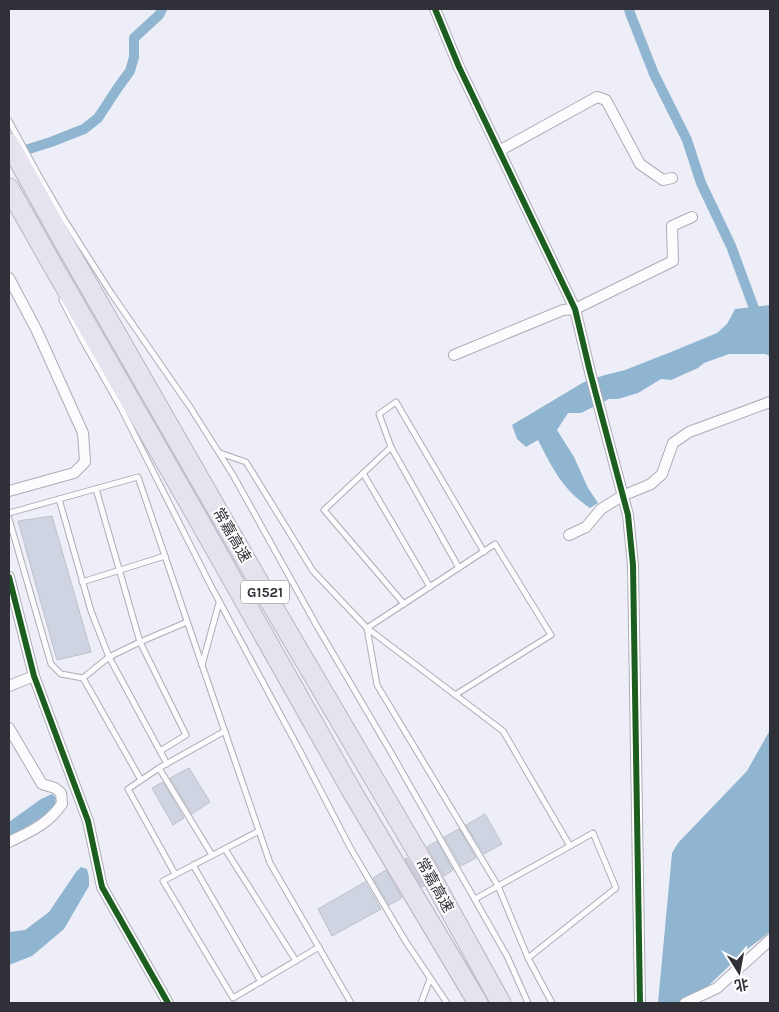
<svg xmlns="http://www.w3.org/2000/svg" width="779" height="1012" viewBox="0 0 779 1012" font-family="Karla,'Noto Sans SC',sans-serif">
<rect width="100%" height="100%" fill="#edeef8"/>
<!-- water -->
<g fill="#8fb5d0">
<path d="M770 305V356L765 354H729L704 363 698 368 671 380 661 379 638 393 618 399H609L581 413H568L557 430 574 457 588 488 598 503 590 508C562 489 553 469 538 440L526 447 517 439 512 425 584 382 605 375 625 370 671 352 717 333 727 324 735 309Z"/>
<polygon points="770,730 770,932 746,950 707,987 680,1003 658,1003 672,853 678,843 747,771"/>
<path d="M52 794 56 798C55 802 56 803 54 806 49 815 19 831 9 836V822L41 799Z"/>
<polygon points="81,867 87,869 89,877 89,886 64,929 32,956 9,965 9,932 25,930 49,912 76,872"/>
</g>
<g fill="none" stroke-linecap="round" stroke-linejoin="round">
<!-- canal -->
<g stroke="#8fb5d0" stroke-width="10">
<polyline points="629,9 630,13 654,74 687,140 701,183 731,246 758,319"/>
<polyline points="16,153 51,142 84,129 98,118 117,89 130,71 134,57 134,38 159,15 162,9"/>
</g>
</g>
<!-- building -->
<g fill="#ced4e1" stroke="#bfc2ca">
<polygon points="52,516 91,652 57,660 18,521"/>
<polygon points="189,768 210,802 192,814 170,778"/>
<polygon points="163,782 184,818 173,825 152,788"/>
<polygon points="485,814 502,844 484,854 466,825"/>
<polygon points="459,829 476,858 461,866 444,837"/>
<polygon points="437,841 453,870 444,876 427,847"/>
<polygon points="407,858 424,886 422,887 405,859"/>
<polygon points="386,870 402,898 389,905 373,878"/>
<polygon points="365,882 381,909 332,936 318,909"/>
</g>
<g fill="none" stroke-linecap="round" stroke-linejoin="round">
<!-- service casing -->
<g stroke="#acadb5" stroke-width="7">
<g id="service">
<polyline points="9,121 39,176 64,219 111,293 190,407 233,475 318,628 389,749 507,956 528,1003"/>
<polyline points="62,300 82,339 121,408 211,586 300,751 351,849 406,942 447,1003"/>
<polyline points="391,447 459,568"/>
<polyline points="220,453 246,462 313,571 367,628 503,731 570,846 475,899"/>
<polyline points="363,473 430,587"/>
<polyline points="96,489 140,642 186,735 160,751"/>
<polyline points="9,513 59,499"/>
<polyline points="9,519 51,664 61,674 83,678"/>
<polyline points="82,582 165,556"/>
<polyline points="219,603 202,665 270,863 351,1003"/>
<polyline points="404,604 324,510 391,447 379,414 396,402 484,552"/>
<polyline points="455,695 551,635 495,544 367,628 377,685 498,886 528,958 552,1003"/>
<polyline points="167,764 109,657 91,611 59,499 138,477 202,665"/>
<polyline points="159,768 212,855"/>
<polyline points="141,780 83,678 109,657 140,642 187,622"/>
<polyline points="259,831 163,881 233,998 319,947"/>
<polyline points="225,849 296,961"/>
<polyline points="193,865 261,982"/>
<polyline points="175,874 128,789 159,768 225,731"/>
<polyline points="528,958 616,888 593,833 570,846"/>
<polyline points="421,1003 430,979"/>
</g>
</g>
<!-- minor casing -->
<g stroke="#acadb5" stroke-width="12">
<g id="minor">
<polyline points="435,9 459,67 575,309 590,372 628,515 633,565 640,1003"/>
<polyline points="499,151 597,97 606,100 640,164 663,180 672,178"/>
<polyline points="9,278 37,331 83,433 85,462 74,473 9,491"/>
<polyline points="454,355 563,310 575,309 673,261 672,226 692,217"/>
<polyline points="569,535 586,527 601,509 622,496 651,484 662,474 673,443 689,432 770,402"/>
<polyline points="9,577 34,676 88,821 102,887 168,1003"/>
<polyline points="9,686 34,676"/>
<path d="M9 728 42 784 55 788 61 793 62 804C47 825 31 831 9 842"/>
<polyline points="685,1003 717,988 770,940"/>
</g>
</g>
<!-- motorway casing -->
<g stroke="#b9b5c4" stroke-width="21">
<g id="motorway">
<polyline points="9,143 62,239 265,593 427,869 501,1003"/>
<polyline points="9,188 45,252 196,515 354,795 478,1003"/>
</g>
</g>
<!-- service -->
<use href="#service" stroke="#fcfcfe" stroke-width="5"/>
<!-- minor -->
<use href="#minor" stroke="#fcfcfe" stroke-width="10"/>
<!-- motorway -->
<use href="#motorway" stroke="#e7e3ee" stroke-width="19"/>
<!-- cycleway casing -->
<g stroke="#fff" stroke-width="9">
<g id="cycleway">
<polyline points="435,9 459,67 575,309 590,372 628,515 633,565 640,1003"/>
<polyline points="9,577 34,676 88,821 102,887 168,1003"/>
</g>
</g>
<!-- cycleway -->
<use href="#cycleway" stroke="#1b5e20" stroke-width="6"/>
</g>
<g text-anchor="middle" stroke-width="4" stroke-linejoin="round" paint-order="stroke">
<!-- shield labels -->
<rect fill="#fff" stroke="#6e6e74" stroke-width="1" x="241" y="580.5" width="48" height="23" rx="4"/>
<g font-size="14" font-weight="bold" fill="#303038">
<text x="265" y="597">G1521</text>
</g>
<!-- street labels -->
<g font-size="15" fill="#303038" stroke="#fff">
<text transform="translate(232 535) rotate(60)" y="5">常嘉高速</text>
<text transform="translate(435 885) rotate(61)" y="5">常嘉高速</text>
</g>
</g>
<!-- border -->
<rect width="779" height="1012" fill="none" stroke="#303038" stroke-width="20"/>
<!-- north arrow -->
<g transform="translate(739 972) rotate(169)" stroke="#ffffff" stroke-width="4" paint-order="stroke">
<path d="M0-4L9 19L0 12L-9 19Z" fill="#303038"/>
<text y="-8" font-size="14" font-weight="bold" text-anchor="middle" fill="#303038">北</text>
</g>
</svg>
